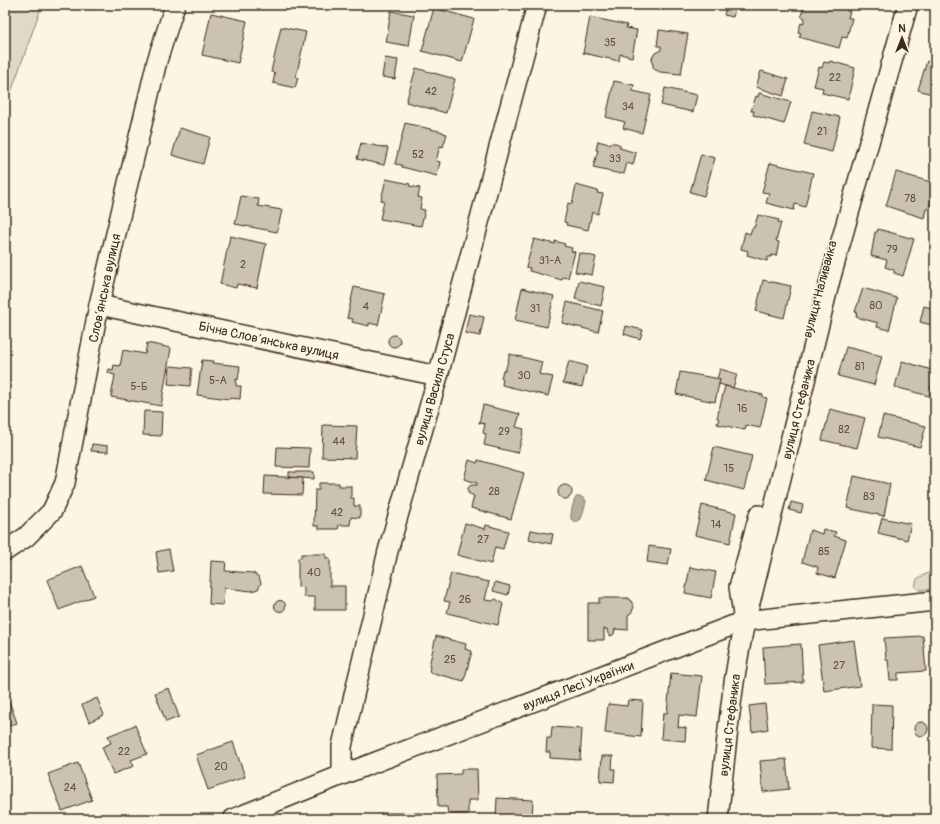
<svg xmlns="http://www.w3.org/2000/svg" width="940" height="824" viewBox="0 0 940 824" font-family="Pangolin,sans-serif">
<rect width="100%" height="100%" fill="#fcf5e5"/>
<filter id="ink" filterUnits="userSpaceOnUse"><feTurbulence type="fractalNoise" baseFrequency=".025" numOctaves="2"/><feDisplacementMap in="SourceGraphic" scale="8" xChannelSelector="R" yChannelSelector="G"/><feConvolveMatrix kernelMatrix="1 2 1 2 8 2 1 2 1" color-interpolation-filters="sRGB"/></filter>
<g filter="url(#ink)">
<!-- green -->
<g fill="#e0d8c8" stroke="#8e8173">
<polygon points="5,5 42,5 5,109"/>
<polygon points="935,569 935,589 920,590 915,587 917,579"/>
</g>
<!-- water -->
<path fill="#b7ad9e" stroke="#85796b" d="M580 496 585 499 586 502 581 519C578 522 574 522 571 519 570 515 573 503 575 499 576 496 578 497 580 496Z"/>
<!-- building -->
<g fill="#ccc2b3" stroke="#3b2a1e">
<polygon points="727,5 736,5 733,17 724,15"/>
<polygon points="804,5 848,5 847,11 850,11 848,18 852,18 847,38 842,37 839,48 799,37 801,33 798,32 801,23 803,24 805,18 801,16"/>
<polygon points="434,8 474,19 462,62 422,51"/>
<polygon points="391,11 414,15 409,46 386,42"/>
<polygon points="211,13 247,21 238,63 202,55"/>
<polygon points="590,17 627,25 626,28 637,30 632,57 620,54 619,61 583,53"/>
<polygon points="281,27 306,32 296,77 298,78 295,88 273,83 275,73 271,72"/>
<polygon points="659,30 688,34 681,74 660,72 654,69 653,66 652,59 653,56 655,53 661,50 661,46 657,46"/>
<polygon points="385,58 398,60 395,79 382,77"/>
<polygon points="935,60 935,95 918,90 927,61 934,63"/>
<polygon points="830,61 855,68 848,99 822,93 823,88 814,86 819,67 822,68 824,62 829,63"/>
<polygon points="416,68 455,79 446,113 406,102"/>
<polygon points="761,71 788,79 783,96 756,87"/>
<polygon points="614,81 634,85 633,91 651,95 642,133 623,128 625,122 606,117"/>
<polygon points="665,88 697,95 693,112 661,105"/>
<polygon points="759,93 791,102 784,124 753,115 754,111 751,111 756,96 758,97"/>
<polygon points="812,111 840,117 832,152 804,145"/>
<polygon points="405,123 443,132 443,133 447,134 443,147 440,146 436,161 440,162 437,176 402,167 402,165 395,164"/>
<polygon points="180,128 210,137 203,164 172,155"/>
<polygon points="598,141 609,144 609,145 610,143 616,143 620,145 620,148 636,153 633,165 627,163 624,174 622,173 621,174 593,168 598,150 596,150"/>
<polygon points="361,143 388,148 384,165 357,159"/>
<polygon points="701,154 715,158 704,196 690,192"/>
<polygon points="770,163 813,173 805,207 795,204 794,210 766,203 769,193 762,192"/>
<polygon points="896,172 934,183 932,189 934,190 929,209 926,209 924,218 886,206"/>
<polygon points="386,179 410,184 409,186 420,188 418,197 422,198 420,209 425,210 421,226 380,219 384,201 381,200"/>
<polygon points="576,185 598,191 597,193 603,194 598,214 592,212 588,230 566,225 567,223 564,222 568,203 572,204"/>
<polygon points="241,196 259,199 258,206 282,210 277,232 235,224"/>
<polygon points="758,215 779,220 778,223 781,223 776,241 779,242 776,256 772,255 771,257 768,257 767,261 747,255 748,251 741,249 745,232 750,234 752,228 754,228"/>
<polygon points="878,229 914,239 903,276 894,273 894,270 885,267 887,260 871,256 875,232 877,232"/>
<polygon points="230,236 266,244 257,288 237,284 236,288 220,284"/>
<polygon points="534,239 555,244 555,241 565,244 564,246 572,248 571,251 575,252 568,278 563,277 562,280 529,271 530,268 526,267"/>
<polygon points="579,253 596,257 592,275 575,272"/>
<polygon points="763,280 791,286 784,318 756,311"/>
<polygon points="579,281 605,287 601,306 575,299"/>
<polygon points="354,287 385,294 378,325 369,323 369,326 352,322 353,319 347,318"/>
<polygon points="522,288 554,296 547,327 515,320"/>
<polygon points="863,288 897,298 889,330 877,327 878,323 856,317 857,312 855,312"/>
<polygon points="567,302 603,311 598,332 562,323"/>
<polygon points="924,306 935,309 935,326 920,322"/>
<polygon points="469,314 484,317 480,336 465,333"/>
<polygon points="626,326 643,330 640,339 624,334"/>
<circle cx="394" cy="341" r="6"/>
<polygon points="147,343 171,348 161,406 111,397 115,375 108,373 109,369 113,370 114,365 120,366 123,350 145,354"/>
<polygon points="846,347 882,356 874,385 838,376"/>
<polygon points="510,354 542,362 539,374 553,377 548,396 502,385 503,378 501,378 503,370 505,371"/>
<polygon points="202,360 213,361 212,363 240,366 238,380 236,379 236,386 241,386 240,399 230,398 230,399 197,395"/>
<polygon points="569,361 587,366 582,387 563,383"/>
<polygon points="902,361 935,371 929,396 895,387"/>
<polygon points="170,366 192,368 190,386 168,384"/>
<polygon points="720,369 737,374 733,388 719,384 720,379 717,379"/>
<polygon points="680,372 720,379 715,402 676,394"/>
<polygon points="725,386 763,395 763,397 767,398 760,428 746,425 745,430 717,424 719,419 717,418"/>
<polygon points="483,405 520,414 516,427 524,429 518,453 484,445 486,434 483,433 485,424 479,423"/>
<polygon points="830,409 865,418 857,448 822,440"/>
<polygon points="144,411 162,412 161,436 143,435"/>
<polygon points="883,416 926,426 920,447 878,437"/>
<polygon points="323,425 357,426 355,458 322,457"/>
<polygon points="92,444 108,446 108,452 91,451"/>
<polygon points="277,447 310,448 309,468 276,467"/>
<polygon points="714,447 752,456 744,490 706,480"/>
<polygon points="469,460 477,463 478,460 524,473 511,519 471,508 474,496 468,493 468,488 471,485 477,485 477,483 464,479"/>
<polygon points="289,472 314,472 314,479 289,477"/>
<polygon points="265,476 303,478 302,495 264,494"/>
<polygon points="854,476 890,484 884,516 847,508"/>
<polygon points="319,483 339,483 339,486 351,486 351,498 354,498 354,506 360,506 360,518 351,517 350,525 339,525 338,529 319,529 319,526 314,526 315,490 319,490"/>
<circle cx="565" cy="492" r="7"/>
<polygon points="791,502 803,505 801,513 789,510"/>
<polygon points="702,505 736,513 730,543 695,535"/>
<polygon points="882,518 911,524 907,540 878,533"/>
<polygon points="465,523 485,529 486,525 508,531 503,549 495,547 491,564 457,555"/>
<polygon points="823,529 836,532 834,536 846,540 835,578 817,573 818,567 802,562 810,530 822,534"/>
<polygon points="531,530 553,534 551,544 529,539"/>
<polygon points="649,546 671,549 668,565 647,562"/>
<polygon points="169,549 173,571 159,573 156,552"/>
<polygon points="301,554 326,554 326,558 330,558 330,586 345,586 345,610 315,610 315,597 304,597 304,588 298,586 298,558 301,558"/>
<polygon points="211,561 226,562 225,571 253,573 259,577 261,583 258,589 252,591 224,588 223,605 209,604"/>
<polygon points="82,566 94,596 59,610 47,580"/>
<polygon points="690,567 716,572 711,598 685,593"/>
<polygon points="451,573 489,582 485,600 492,601 496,599 503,604 498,625 447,613 450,602 444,601"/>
<polygon points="495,582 510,586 508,595 493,591"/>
<polygon points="599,598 629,598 629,600 631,601 634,607 631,613 628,615 628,630 615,629 614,634 611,636 608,634 607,629 604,629 604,640 588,640 588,603 599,603"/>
<circle cx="280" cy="606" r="5.5"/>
<polygon points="436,636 466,644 465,649 472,651 464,681 429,672 430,667 429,666"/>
<polygon points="923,636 926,671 898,673 898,680 890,680 888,660 886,660 884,638"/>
<polygon points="854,640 860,686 824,691 818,645"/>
<polygon points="801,644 803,682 765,684 763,647"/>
<polygon points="671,673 702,676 697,717 679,715 678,727 686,728 685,741 661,739 663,713 667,713"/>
<polygon points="169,688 179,717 166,722 155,693"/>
<polygon points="932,695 935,695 935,722"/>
<polygon points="97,698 104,715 89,722 82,705"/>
<polygon points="628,700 643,701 641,737 605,733 608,704 627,706"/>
<polygon points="9,701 17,723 5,727 5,702"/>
<polygon points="765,704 768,729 752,732 749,706"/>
<polygon points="872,704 892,705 891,749 871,748"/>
<circle cx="921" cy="729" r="7"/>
<polygon points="135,725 147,754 131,760 134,766 113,774 102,747 111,743 108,736"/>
<polygon points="552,727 582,729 580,760 550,758 550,752 546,752 547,738 551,738"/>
<polygon points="233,742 245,777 208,790 196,755"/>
<polygon points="602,756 613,756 612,769 615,769 614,782 600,781"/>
<polygon points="786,759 789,789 763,792 760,761"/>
<polygon points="78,763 92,800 62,811 48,774"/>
<polygon points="461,769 477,769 478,800 468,800 468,814 448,814 447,807 438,807 437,775 461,774"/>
<polygon points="497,798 533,800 532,819 496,819"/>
<polygon points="381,813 422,813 421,819 381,819"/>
</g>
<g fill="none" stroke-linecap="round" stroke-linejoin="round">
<!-- street casing -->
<g stroke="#3b2a1e" stroke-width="22">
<g id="street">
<polyline points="99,305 438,376"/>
<polyline points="5,551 26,537 52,511 65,483 99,305 157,61 175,5"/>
<polyline points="743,615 739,587 759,515"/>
<polyline points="342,775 342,746 388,551 438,376 537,5"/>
<polyline points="233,819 342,775 744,621 935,601"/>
<path d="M718 819C727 743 732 665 753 591L830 280 908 5"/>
</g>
</g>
<!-- street -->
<use href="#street" stroke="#fcf5e5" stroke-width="19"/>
</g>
</g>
<g text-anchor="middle" stroke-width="3" stroke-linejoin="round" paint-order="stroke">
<!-- number labels -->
<g font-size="11" fill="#5f5043">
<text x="610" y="46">35</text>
<text x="835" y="81">22</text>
<text x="431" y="95">42</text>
<text x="628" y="110">34</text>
<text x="822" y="135">21</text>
<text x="418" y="158">52</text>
<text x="615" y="162">33</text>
<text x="910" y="202">78</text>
<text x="892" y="253">79</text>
<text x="550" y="264">31-А</text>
<text x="243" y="268">2</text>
<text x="876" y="309">80</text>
<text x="366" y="310">4</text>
<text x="535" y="312">31</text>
<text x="860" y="370">81</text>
<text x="524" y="379">30</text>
<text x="218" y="384">5-А</text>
<text x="139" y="390">5-Б</text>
<text x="742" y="412">16</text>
<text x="844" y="433">82</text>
<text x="504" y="435">29</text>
<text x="339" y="445">44</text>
<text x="729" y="472">15</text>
<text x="494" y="495">28</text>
<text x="869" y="500">83</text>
<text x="337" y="516">42</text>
<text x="716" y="528">14</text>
<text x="483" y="543">27</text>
<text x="824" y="555">85</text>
<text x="314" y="576">40</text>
<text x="465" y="603">26</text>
<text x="450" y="663">25</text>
<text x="839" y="669">27</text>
<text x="124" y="755">22</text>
<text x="221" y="770">20</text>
<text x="70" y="791">24</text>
</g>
<!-- street labels -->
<g font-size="13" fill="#3b2a1e" stroke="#fcf5e5">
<text transform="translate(104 288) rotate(-78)" y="5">Словʼянська вулиця</text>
<text transform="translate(819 289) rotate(-75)" y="5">вулиця Наливайка</text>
<text transform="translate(269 340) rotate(12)" y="5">Бічна Словʼянська вулиця</text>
<text transform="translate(434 389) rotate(-74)" y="5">вулиця Василя Стуса</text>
<text transform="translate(798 409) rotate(-76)" y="5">вулиця Стефаника</text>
<text transform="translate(578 685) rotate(-21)" y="5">вулиця Лесі Українки</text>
<text transform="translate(729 725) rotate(-83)" y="5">вулиця Стефаника</text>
</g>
</g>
<!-- margin -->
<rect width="940" height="824" fill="none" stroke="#fcf5e5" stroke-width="20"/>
<rect x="10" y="10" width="920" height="804" fill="none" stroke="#3b2a1e" stroke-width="1.5" filter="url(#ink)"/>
<!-- north arrow -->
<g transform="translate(902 38)" stroke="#fcf5e5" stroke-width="3" paint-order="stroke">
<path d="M0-3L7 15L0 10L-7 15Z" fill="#3b2a1e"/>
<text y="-6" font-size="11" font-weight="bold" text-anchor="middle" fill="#3b2a1e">N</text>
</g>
</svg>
